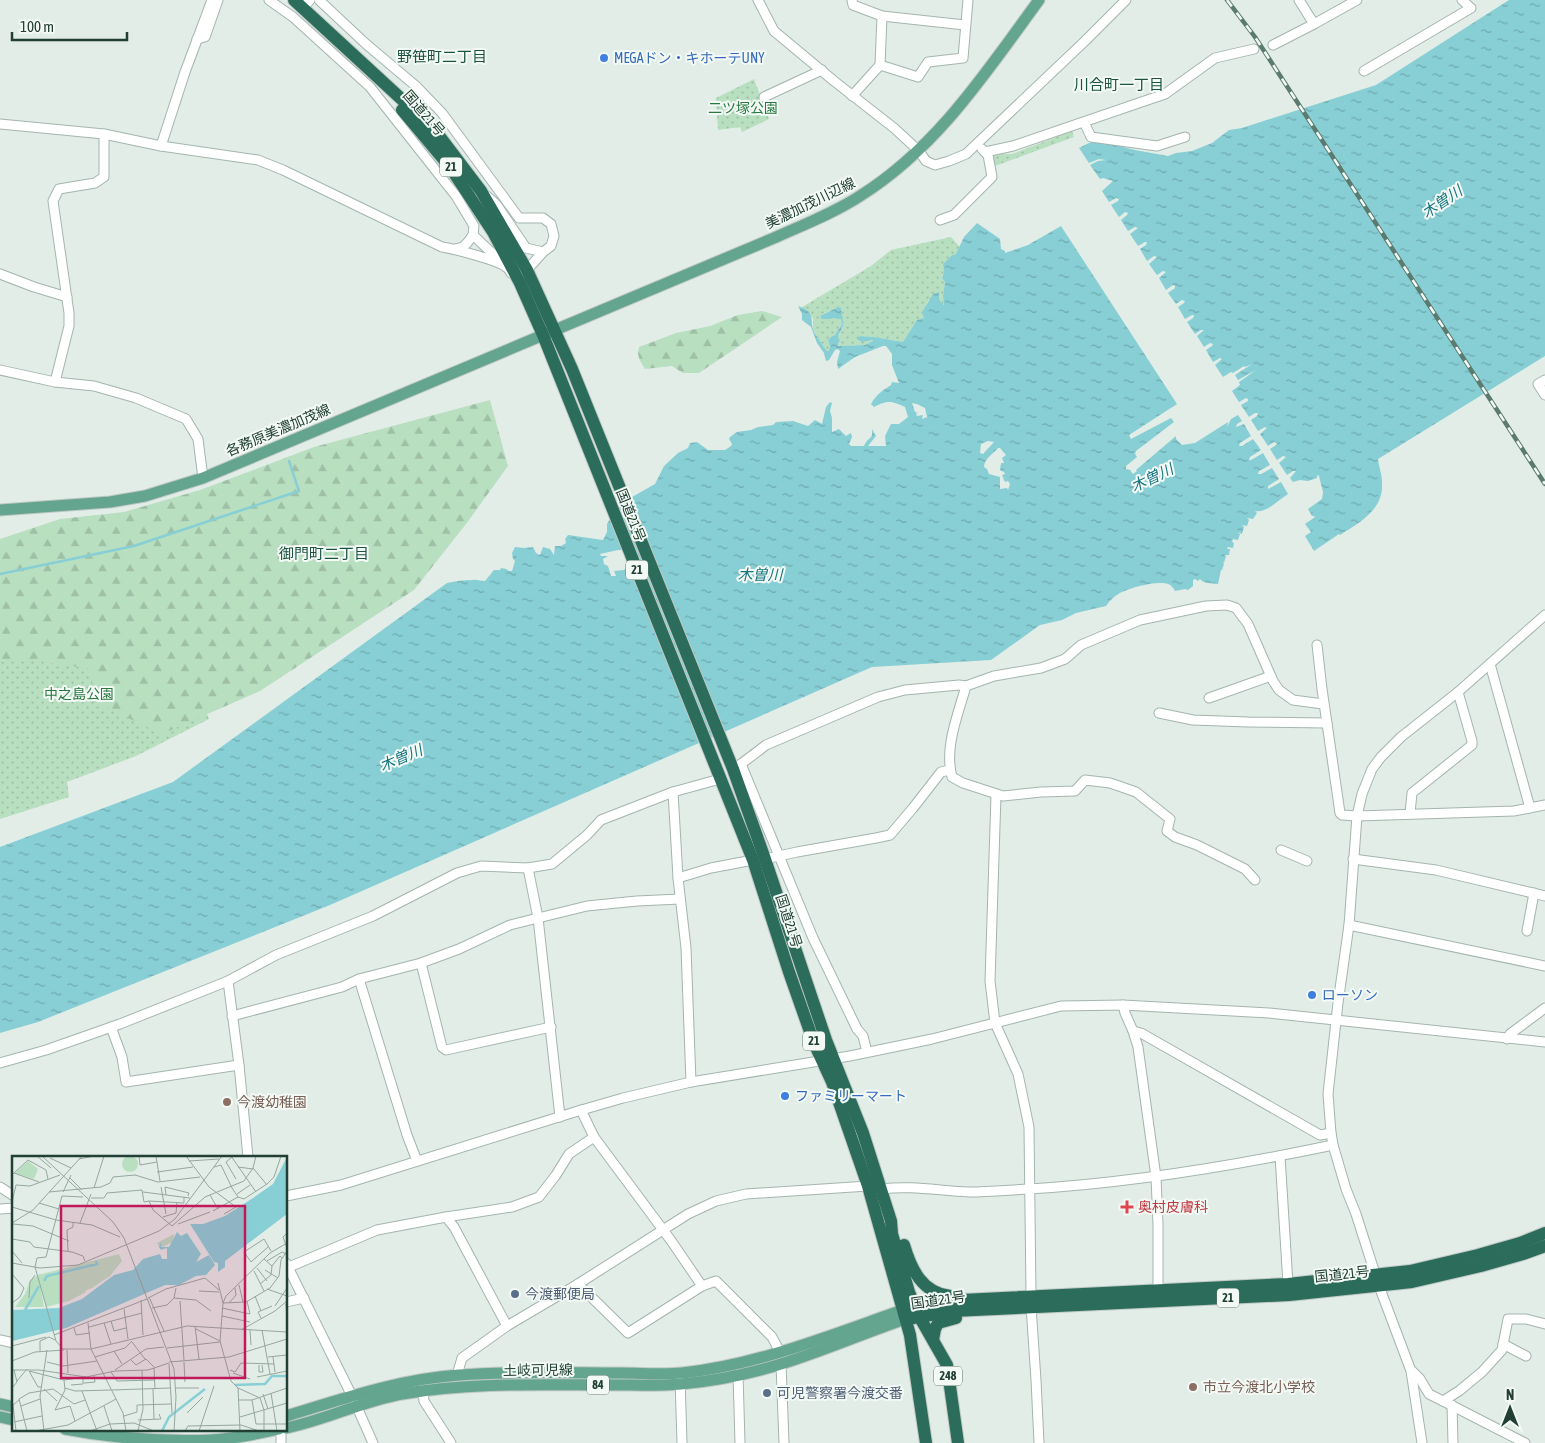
<svg xmlns="http://www.w3.org/2000/svg" width="1545" height="1443" viewBox="0 0 1545 1443" font-family="'Asap Condensed','Noto Sans JP',sans-serif">
<defs>
<pattern id="grass-dots" width="8" height="8" patternUnits="userSpaceOnUse" patternTransform="scale(1.25)"><rect width="8" height="8" fill="#b9dfc1"/><path d="M2 2h.1M6 6h.1" fill="none" stroke="#9fc0a6" stroke-width="1.8" stroke-linecap="round"/></pattern>
<pattern id="forest-firs" width="22" height="20" patternUnits="userSpaceOnUse" patternTransform="scale(1.25)"><rect width="22" height="20" fill="#b9dfc1"/><path d="M5 1l3.5 6h-7zM16 11l3.5 6h-7z" fill="#9fc0a6"/></pattern>
<pattern id="water-ripples" width="26" height="14" patternUnits="userSpaceOnUse" patternTransform="scale(1.25)"><rect width="26" height="14" fill="#87cfd5"/><path d="M2 4q2-2 4 0t4 0M15 11q2-2 4 0t4 0" fill="none" stroke="#6ea9ae"/></pattern>
</defs>
<rect width="100%" height="100%" fill="#e2ede7"/>
<!-- grass -->
<g fill="url(#grass-dots)" fill-rule="evenodd">
<polygon points="754,79 769,119 742,132 740,127 718,130 716,98"/>
<polygon points="1072,131 1074,137 995,166 989,154 1012,154"/>
<path d="M951 237 960 247 957 254 952 255 943 264 944 272 942 277 945 282 943 296 944 307 939 299 938 292 928 301 923 312 924 318C913 321 910 333 903 342L874 337 860 336 873 341 865 345 841 346 838 345 840 342 838 337 843 328 842 320 841 327 835 335 832 336 828 340 830 350H826L813 330V318L802 307 871 266 891 250ZM838 307 835 318 823 319 821 315Z"/>
<polygon points="0,591 196,686 209,719 136,756 67,782 69,797 0,819"/>
</g>
<!-- forest -->
<g fill="url(#forest-firs)">
<path d="M762 311 782 317 699 373H683L672 366 645 369C641 362 636 356 639 347L676 333 710 326 738 315Z"/>
<polygon points="490,400 508,466 466,524 414,590 260,691 162,734 92,701 91,669 39,661 0,662 0,539 60,519 124,512 200,490 314,447"/>
</g>
<!-- water -->
<g fill="url(#water-ripples)" fill-rule="evenodd">
<path d="M1509 0H1545V356L1378 459C1379 467 1382 475 1382 482 1384 510 1360 522 1340 535L1339 534 1314 551 1305 536 1311 532 1305 524 1315 517 1314 516H1312L1308 509 1322 499 1323 492 1319 476 1317 475V478L1308 481 1300 480 1293 482 1290 478 1296 471H1293L1287 475 1279 463 1286 457 1283 456 1277 460 1270 449 1276 445 1277 443 1274 442 1268 446 1260 434 1267 428 1265 427 1258 431 1251 420 1257 416 1258 413H1255L1249 417 1241 405 1248 401V399L1246 398 1239 402 1232 391 1240 385 1239 382 1256 370 1238 380 1235 375 1252 364 1245 367 1244 366 1233 373 1231 372 1223 377 1215 365 1222 359 1220 358 1213 362 1206 350 1212 346 1213 344 1210 343 1204 347 1197 336 1204 330H1201L1195 334 1187 322 1193 318 1194 315H1192L1185 319 1178 307 1184 303 1185 301 1182 300 1176 304 1168 293 1175 288V286L1173 285 1166 290 1159 278 1166 272 1163 271 1157 275 1149 264 1157 257 1154 256 1147 261 1140 249 1146 245 1147 242H1145L1138 246 1130 234 1138 228 1135 227 1128 231 1121 220 1127 215 1128 213 1125 212 1119 217 1111 205 1118 201 1119 199 1116 198 1109 202 1102 191 1113 181 1103 178 1100 179 1090 165 1098 161 1106 160 1099 159 1089 163 1079 148 1089 143 1099 141 1135 150 1168 156 1176 153 1192 151 1212 143 1229 130 1242 128 1376 85Z"/>
<path d="M977 223 1000 239 1001 249 1005 251V253L1028 245 1061 226 1177 404 1129 435 1131 439 1171 418 1174 422 1136 451 1135 454 1137 457 1126 466V469L1130 470 1133 474 1137 471 1136 470 1176 436V439L1182 445 1195 443 1228 422 1227 427 1231 419 1238 415 1242 421 1237 424 1236 427 1244 424 1251 436 1240 443 1239 446H1242L1253 439 1261 450 1250 457 1249 460H1251L1263 453 1270 465 1259 471 1258 474H1261L1272 468 1279 479 1268 486V489L1281 482 1288 494C1277 501 1267 513 1255 511L1257 513 1253 519 1247 518 1249 520 1247 526 1242 525 1244 527 1242 534 1237 532 1240 534 1238 540 1233 539 1232 542 1234 543 1233 548 1228 547 1227 549H1230L1229 555H1224L1226 556 1224 563 1222 562 1224 564 1222 570H1221L1218 584C1212 583 1203 584 1200 579L1198 581 1195 579 1193 580V586L1188 590 1185 589 1175 591C1175 590 1171 585 1170 585 1161 579 1129 588 1120 593 1115 596 1109 601 1106 606L1076 613 1062 620 1040 625 991 660 872 667 330 905 38 1022 0 1033V847L173 782 447 583C456 581 464 580 473 580 477 579 481 581 485 581L494 570H500L501 568 506 569 509 571H512L515 561 513 559 512 553 515 547 524 548 533 547 536 553 540 555 543 547 550 549 554 555 555 546H561L566 543 565 539 568 535 603 540 607 532V524L620 502 623 499 632 497 655 484 664 466 678 453 688 448 690 443 697 442 708 450H725L731 446 732 444 729 439 730 437 737 432 751 430 758 427 773 425 776 422 793 421 808 426 815 420 822 424 826 407 830 402 832 403 830 411 832 418V432L839 429 846 436 851 433 852 437 849 444 851 446H864C869 435 873 441 872 429L876 436 868 446H886L885 436 891 424H899L908 417 905 407C891 401 888 400 874 407L871 404C876 395 883 390 891 385L892 382 899 383 892 365V354L886 346H883L855 357 838 369 837 362 840 351 838 349 835 350 829 360 826 361 824 353 817 343 811 327 802 320V314L798 306C817 312 809 320 814 332 818 338 822 344 826 350L828 351 830 348 828 340 832 336 835 335C838 329 844 326 841 319L833 318 831 319H822L820 316 838 307 841 308C841 313 844 321 843 325 843 329 839 333 838 337L840 341 838 344 839 346 865 345 873 341 872 340 862 342 857 339 860 336 874 337 903 342 917 320 924 318 922 312 933 294 939 292V299L944 306 943 296 945 282 942 278 944 272 943 264 952 255 956 254 964 237ZM912 403 917 404 925 408 927 417 922 419 923 415 917 416 916 414 918 413 915 412ZM988 441 994 442 983 454 980 453 981 444ZM998 448H1000L1006 455 1002 458 1004 463H1001L1000 470 1004 472 1005 474 1002 475 1005 482 1008 481 1010 484 1008 490 1007 488 1000 489V477L989 474 987 469 984 467C984 459 993 454 998 448ZM618 550H623L630 565 624 570 614 571 616 576H611L608 566 604 564 603 559 608 556H601L600 554Z"/>
</g>
<g fill="none" stroke-linecap="round" stroke-linejoin="round">
<!-- stream -->
<polyline stroke="#87cfd5" stroke-width="2.5" points="0,574 134,546 299,491 289,461"/>
<!-- minor casing -->
<g stroke="#a4b5ae" stroke-width="11">
<g id="minor">
<polyline points="269,0 293,17 370,87 456,196 474,226 473,235 468,242 463,247 455,249"/>
<polyline points="319,0 366,44 417,87 442,113 519,218 543,218 551,224 554,236 551,246 543,252 527,270"/>
<polyline points="758,0 774,31 834,81 894,128 919,151 926,161 935,165 949,161 966,154 1085,41 1126,0"/>
<polyline points="1299,0 1314,24"/>
<polyline points="304,7 310,0"/>
<polyline points="882,16 965,25"/>
<polyline points="197,39 205,37 218,0"/>
<polyline points="1273,45 1314,24 1357,0"/>
<polyline points="880,65 918,77 928,62 963,58 968,0"/>
<polyline points="1364,71 1471,8 1462,0"/>
<polyline points="852,96 880,65 882,16 853,5 852,0"/>
<polyline points="764,97 822,70"/>
<polyline points="1084,122 1091,137 1157,146 1185,137"/>
<path d="M0 124 104 134 161 146 258 160 283 170 442 247C454 249 498 260 506 267 508 268 510 271 511 273"/>
<polyline points="161,146 185,72 212,0"/>
<polyline points="985,152 1013,146 1165,94 1215,58 1254,49"/>
<polyline points="487,196 496,204 526,248 543,252"/>
<polyline points="940,220 954,215 992,177 988,155 982,149"/>
<polyline points="473,235 494,255 498,262"/>
<polyline points="0,274 34,287 67,297"/>
<polyline points="0,370 55,382 94,386 136,398 186,419 198,439 203,478"/>
<polyline points="1545,380 1538,384 1545,395"/>
<polyline points="55,382 69,326 69,313 53,201 59,189 95,183 104,177 104,134"/>
<polyline points="1317,645 1322,689 1340,813 1342,815 1357,816 1514,811 1545,805"/>
<polyline points="1490,664 1530,808"/>
<path d="M966 686C958 715 944 747 952 777L963 783 1003 796 1041 792 1075 791 1085 780 1110 783 1136 792 1170 819 1167 831 1175 837 1197 845 1245 869 1255 880"/>
<polyline points="1209,698 1271,676"/>
<polyline points="1159,713 1193,720 1248,722 1327,723"/>
<polyline points="741,764 813,938 857,1029 863,1036 867,1052"/>
<polyline points="733,769 741,764 766,745 878,697 905,690 959,685 966,686 994,676 1041,668 1065,659 1081,645 1140,620 1206,606 1227,605 1236,608 1248,624 1273,681 1279,690 1293,700 1323,704"/>
<polyline points="673,792 678,878 686,948 691,1082"/>
<polyline points="996,795 990,981 995,1023 1018,1074 1029,1127 1031,1295"/>
<polyline points="1410,813 1412,793 1472,745 1472,741 1458,692"/>
<polyline points="1281,850 1307,861"/>
<polyline points="765,859 797,852 876,838 890,835 913,808 941,772 950,770"/>
<polyline points="1353,859 1436,870 1545,896"/>
<polyline points="528,868 538,918 560,1117"/>
<polyline points="678,878 711,868 753,860"/>
<polyline points="1349,925 1545,966"/>
<polyline points="1527,931 1534,893"/>
<polyline points="421,963 442,1047 446,1050 551,1027"/>
<polyline points="359,979 407,1135 417,1161"/>
<polyline points="228,981 239,1065 248,1157"/>
<polyline points="1123,1005 1125,1013 1133,1031 1138,1047 1156,1177 1158,1224 1158,1289"/>
<polyline points="232,1016 342,987 359,979 421,963 459,949 510,925 538,918 587,906 637,901 680,899"/>
<polyline points="111,1027 122,1057 126,1082 239,1065"/>
<polyline points="1133,1031 1141,1033 1320,1135 1331,1133"/>
<polyline points="1507,1039 1510,1034 1545,1008"/>
<polyline points="0,1063 46,1050 120,1024 228,981 276,955 373,916 457,873 481,866 528,868 552,864 587,835 601,820 673,792 720,779"/>
<polyline points="581,1110 594,1137 672,1242 702,1286"/>
<polyline points="1280,1156 1288,1284"/>
<polyline points="0,1187 14,1196"/>
<path d="M882 1189C911 1185 940 1191 969 1192 989 1192 1009 1190 1029 1189 1132 1183 1233 1166 1333 1145"/>
<polyline points="286,1196 341,1185 578,1111 623,1098 691,1082 850,1056 932,1039 1061,1006 1123,1005 1269,1013 1545,1042"/>
<polyline points="0,1209 14,1208"/>
<polyline points="446,1217 454,1227 507,1326"/>
<polyline points="286,1263 352,1396 373,1443"/>
<polyline points="289,1267 377,1230 446,1217 512,1207 539,1197 556,1175 569,1154 594,1137"/>
<polyline points="578,1284 628,1333 702,1286 716,1281 772,1337 780,1352"/>
<polyline points="286,1302 304,1298"/>
<polyline points="1031,1306 1036,1380 1039,1443"/>
<polyline points="0,1340 14,1343"/>
<polyline points="1503,1344 1526,1356"/>
<polyline points="781,1364 784,1443"/>
<polyline points="1412,1371 1420,1379 1429,1394 1443,1401 1459,1391 1482,1372 1502,1350 1508,1319 1526,1319 1545,1324"/>
<polyline points="738,1374 740,1443"/>
<polyline points="457,1375 462,1358 507,1326 578,1284 688,1214 716,1201 746,1194 868,1186"/>
<polyline points="680,1378 682,1443"/>
<polyline points="423,1391 424,1401 451,1443"/>
<polyline points="1443,1401 1525,1443"/>
<polyline points="1452,1405 1453,1443"/>
<polyline points="279,1429 281,1435 281,1443"/>
<polyline points="1422,1443 1411,1371 1379,1286 1356,1214 1346,1189 1333,1145 1331,1133 1328,1094 1338,1003 1349,925 1357,816 1362,794 1372,769 1381,757 1401,737 1458,692 1545,615"/>
</g>
</g>
<!-- major casing -->
<g stroke="#c1c9c6" stroke-width="13">
<g id="major">
<path d="M0 510 110 502 145 496 203 478 774 238C803 225 834 213 860 196 937 148 987 71 1039 0"/>
<polyline points="0,1404 14,1407"/>
<path d="M286 1416C342 1399 400 1379 459 1375 513 1371 567 1373 621 1373 641 1373 662 1375 682 1373 758 1365 831 1335 903 1310"/>
<polyline points="0,1417 14,1420"/>
<path d="M286 1428C326 1420 362 1401 402 1394 472 1382 543 1385 613 1385 635 1385 659 1386 681 1384 714 1381 749 1374 781 1364 823 1351 864 1333 905 1319"/>
<path d="M65 1429C112 1438 163 1442 211 1440 233 1439 257 1434 279 1429"/>
</g>
</g>
<!-- highway casing -->
<g stroke="#c1c9c6" stroke-width="14">
<g id="highway">
<polyline points="294,0 409,106 440,137 481,191 527,270 572,369 733,769 765,859 826,1040 863,1133 891,1221 892,1234 909,1292 919,1316 947,1365 958,1443"/>
<polyline points="402,110 450,167 493,232 520,283 543,335 753,860 789,972 814,1043 832,1082 868,1186 910,1335 926,1443"/>
<path d="M904 1245C911 1269 922 1293 950 1296"/>
<polyline points="907,1308 915,1305 941,1301 1288,1284 1410,1271 1478,1255 1520,1243 1545,1233"/>
<polyline points="913,1318 953,1311 1289,1295 1412,1282 1481,1266 1523,1254 1545,1246"/>
<polyline points="933,1340 935,1329 938,1323 956,1318"/>
</g>
</g>
<!-- minor -->
<use href="#minor" stroke="#fff" stroke-width="9"/>
<!-- major -->
<use href="#major" stroke="#64a58f" stroke-width="11"/>
<!-- highway -->
<use href="#highway" stroke="#2b6d5a" stroke-width="12"/>
<!-- rail casing -->
<g stroke="#5b7b70" stroke-width="4.5">
<polyline id="rail" points="1227,0 1255,37 1545,484"/>
</g>
<!-- rail -->
<use href="#rail" stroke="#f3f9f5" stroke-width="2.5" stroke-dasharray="8" stroke-linecap="butt"/>
</g>
<!-- markers -->
<g fill="#3f7fe0" stroke="#f3f9f5" stroke-width="2">
<circle cx="604" cy="58" r="5"/>
<circle cx="1312" cy="995" r="5"/>
<circle cx="785" cy="1096" r="5"/>
</g>
<g fill="#8d6e63" stroke="#f3f9f5" stroke-width="2">
<circle cx="227" cy="1102" r="5"/>
<circle cx="1193" cy="1387" r="5"/>
</g>
<path fill="#e0444e" stroke="#f3f9f5" stroke-width="2" d="M1124.5 1199.5h5v5h5v5h-5v5h-5v-5h-5v-5h5z"/>
<g fill="#5c6f8a" stroke="#f3f9f5" stroke-width="2">
<circle cx="515" cy="1294" r="5"/>
<circle cx="767" cy="1393" r="5"/>
</g>
<g text-anchor="middle" stroke-width="4" stroke-linejoin="round" paint-order="stroke">
<!-- shield labels -->
<g fill="#f3f9f5" stroke="#60776e" stroke-width="1">
<rect x="440" y="157.5" width="22" height="19" rx="4"/>
<rect x="626" y="560.5" width="22" height="19" rx="4"/>
<rect x="803" y="1031.5" width="22" height="19" rx="4"/>
<rect x="1217" y="1288.5" width="22" height="19" rx="4"/>
<rect x="934" y="1366.5" width="28" height="19" rx="4"/>
<rect x="587" y="1375.5" width="22" height="19" rx="4"/>
</g>
<g font-size="12" font-weight="bold" fill="#213f34">
<text x="451" y="171">21</text>
<text x="637" y="574">21</text>
<text x="814" y="1045">21</text>
<text x="1228" y="1302">21</text>
<text x="948" y="1380">248</text>
<text x="598" y="1389">84</text>
</g>
<!-- shop labels -->
<g font-size="14" fill="#366cbe" stroke="#f3f9f5" text-anchor="start">
<text x="614" y="63">MEGAドン・キホーテUNY</text>
<text x="1322" y="1000">ローソン</text>
<text x="795" y="1101">ファミリーマート</text>
</g>
<!-- park labels -->
<g font-size="14" fill="#287841" stroke="#f3f9f5">
<text x="743" y="113">二ツ塚公園</text>
<text x="79" y="699">中之島公園</text>
</g>
<!-- street labels -->
<g font-size="14" fill="#213f34" stroke="#f3f9f5">
<text transform="translate(424 113) rotate(49)" y="5">国道21号</text>
<text transform="translate(810 203) rotate(-26)" y="5">美濃加茂川辺線</text>
<text transform="translate(278 430) rotate(-23)" y="5">各務原美濃加茂線</text>
<text transform="translate(631 515) rotate(68)" y="5">国道21号</text>
<text transform="translate(789 921) rotate(72)" y="5">国道21号</text>
<text transform="translate(1342 1274) rotate(-6)" y="5">国道21号</text>
<text transform="translate(938 1300) rotate(-8)" y="5">国道21号</text>
<text transform="translate(538 1370) rotate(-1)" y="5">土岐可児線</text>
</g>
<!-- education labels -->
<g font-size="14" fill="#785e54" stroke="#f3f9f5" text-anchor="start">
<text x="237" y="1107">今渡幼稚園</text>
<text x="1203" y="1392">市立今渡北小学校</text>
</g>
<!-- health labels -->
<g font-size="14" fill="#be3a42" stroke="#f3f9f5" text-anchor="start">
<text x="1138" y="1212">奥村皮膚科</text>
</g>
<!-- service labels -->
<g font-size="14" fill="#4e5e75" stroke="#f3f9f5" text-anchor="start">
<text x="525" y="1299">今渡郵便局</text>
<text x="777" y="1398">可児警察署今渡交番</text>
</g>
<!-- neighbourhood labels -->
<g font-size="15" fill="#1b5241" stroke="#f3f9f5">
<text x="442" y="62">野笹町二丁目</text>
<text x="1119" y="90">川合町一丁目</text>
<text x="324" y="559">御門町二丁目</text>
</g>
<!-- water labels -->
<g font-size="15" font-style="italic" fill="#17767f" stroke="#f3f9f5">
<text transform="translate(1442 202) rotate(-34)" y="5">木曽川</text>
<text transform="translate(1152 478) rotate(-26)" y="5">木曽川</text>
<text x="760" y="580">木曽川</text>
<text transform="translate(401 758) rotate(-23)" y="5">木曽川</text>
</g>
</g>
<!-- overview -->
<g transform="translate(12 1156)">
<rect width="275" height="275" fill="#e2ede7"/>
<path d="M16 5 26 13 22 23 3 17ZM162 78 161 86 148 92 145 87ZM28 118 32 124 72 132 74 136 57 145 34 151 28 128 32 151H3L13 138 18 124Z" fill="#b9dfc1"/>
<path d="M107 98 110 105 98 120 80 132 68 137 60 133V130H34L32 141 26 119Z" fill="#b9dfc1"/>
<path d="M110 8a8 8 0 1 1 16 0a8 8 0 1 1-16 0Z" fill="#b9dfc1"/>
<path d="M275 1V58L213 105V111L206 116V107L202 106 178 68H191L213 60 241 42 261 28ZM165 76 169 80 175 77 189 98 184 106 197 99 203 109 194 119 184 120 167 129H153L54 172 0 185V154L47 152 70 143 102 119 121 114 131 103 148 98 150 103H155V92L149 94 144 86 147 91 149 86V91H157Z" fill="#87cfd5"/>
<path fill="none" stroke="#87cfd5" stroke-width="2.5" d="M32 125 35 120 85 108 84 105M13 154 27 130M223 229 253 228 260 220H275M150 275 157 261 193 233"/>
<path fill="none" stroke="#95a79f" stroke-width="1" d="M25 0 39 12M30 0 101 66 112 82 162 213 164 241 162 275M127 0 128 9 145 6M144 0 148 25M174 0 197 31 224 51 212 58M219 0 244 36M220 1 214 6 224 23M38 2 59 12M67 3 82 0M177 5 207 3M202 11 209 9 220 32M226 11 241 13M241 12 255 29M145 16 181 11M2 17 16 4 34 14 36 23M0 19 2 17 27 26M58 22 70 34M149 31 154 58M82 32 92 0M37 36 89 31 98 27 101 21 123 19 146 26 188 21M51 36 59 19M131 36 178 42M225 38 238 29M154 39 153 31 177 37 176 40M198 39 206 53M71 41 50 40 34 101 25 102 23 111 44 185 51 193H79L175 170 275 176M226 41 232 43 255 28 262 21 269 0M79 42H92L95 37 130 34 132 46 137 45 141 54 160 70 193 41 232 25 241 12 244 0M137 45 172 47V41M0 46 4 29 18 30 48 19M27 47 47 53M0 51 44 64 80 69 108 81M201 55 226 41 220 32M151 61 164 57 165 46M0 67 21 54 70 0M68 67 79 38M1 68 21 70 57 85M166 68 198 56M275 77 271 81 275 92M0 83 18 86 22 91 60 96 71 100 73 105M256 91 239 106 232 96 252 83 259 95M0 95 10 107M56 95 55 74 61 71V66M255 105 270 96 274 98M0 107 28 112 66 109 147 75 163 63 210 0M260 110 268 100 270 102M245 112 255 125M253 114 266 122M242 115 252 135M0 118 12 132 8 141 0 147M206 127 211 147M248 128 259 119 260 110 252 103M227 129 231 146M255 133 275 140M187 135 207 136M243 140 249 155M137 141 152 175M17 142 18 126 23 119M136 142 154 133 193 122 207 134M162 142 184 144 199 155M129 144 131 179M168 145 172 204M211 147 234 146 258 132 267 120 269 104 275 95M217 147 224 139 223 132M274 148 275 163M263 150 275 132M140 152 155 149 162 142 164 132M210 152 238 158 235 145M112 153 116 183M210 160 238 166M249 162 246 156 260 150M99 165 102 175 114 172M76 167 79 193 111 257 114 275M92 167 99 188M183 170 187 203M77 171 130 157M62 172 64 179 78 177M184 173 208 185M229 174 263 155 275 145M238 174 239 189M250 174 258 218M42 179 135 143M120 186 133 203M0 190 34 181M155 192 208 186M55 194 56 217M28 195V185L37 181 43 184M102 195 110 208M83 201 113 192 120 185M256 201 275 199M261 201 263 216M118 203 124 209 134 203 142 211M0 205 23 196 52 194M35 206 51 210 85 205M157 206 217 201 275 183M172 206 173 226M157 208 160 257M247 209V216H251L250 209M142 212 143 233M0 214H27L74 221 103 215 136 214 157 207M103 214 134 193 152 191M218 214 223 216 229 207 262 208M99 216 105 225 143 224M221 217 238 223M245 221 275 215M52 224 53 234 43 254 58 250 63 265M5 225 15 213M72 227 83 226 82 220M59 229 71 228V223M30 231H26L17 215 52 224 74 221M0 232 5 226 2 214M53 232 63 235 99 234M163 232H187M226 232 228 275M32 233 45 245M141 233 142 263M100 234 158 232M70 235 85 275M259 237 265 275M251 238 256 253M226 244H240L275 232M240 244 244 268M9 250 28 243M92 250 100 275M175 257 191 241M112 260 125 256V249L159 248M228 261 275 247M126 264 149 263 147 258M2 266 30 260M244 268H275M4 275 1 249 7 244M15 275 7 243 17 237 41 233 62 248 73 244M23 275 56 269 104 243M32 275 28 240 35 194M78 275 98 268 122 267 142 275M126 275 131 253 130 214M173 275 176 270 229 269 247 275M187 275 202 230M252 275V254L248 242 226 232 219 225 208 185 211 147 214 140 258 97 275 87"/>
<path fill="#c2185b" fill-opacity="0.15" stroke="#c2185b" stroke-width="2.5" d="M49 50H233V222H49Z"/>
<rect width="275" height="275" fill="none" stroke="#213f34" stroke-width="2.5"/>
</g>
<!-- north arrow -->
<g transform="translate(1510 1408)" stroke="#f3f9f5" stroke-width="4" paint-order="stroke">
<path d="M0-4L9 19L0 12L-9 19Z" fill="#213f34"/>
<text y="-8" font-size="14" font-weight="bold" text-anchor="middle" fill="#213f34">N</text>
</g>
<!-- scale -->
<path d="M12 32v8h115v-8" fill="none" stroke="#213f34" stroke-width="2.5"/>
<text x="20" y="32" font-size="15" fill="#213f34" stroke="#f3f9f5" stroke-width="4" paint-order="stroke">100 m</text>
</svg>
